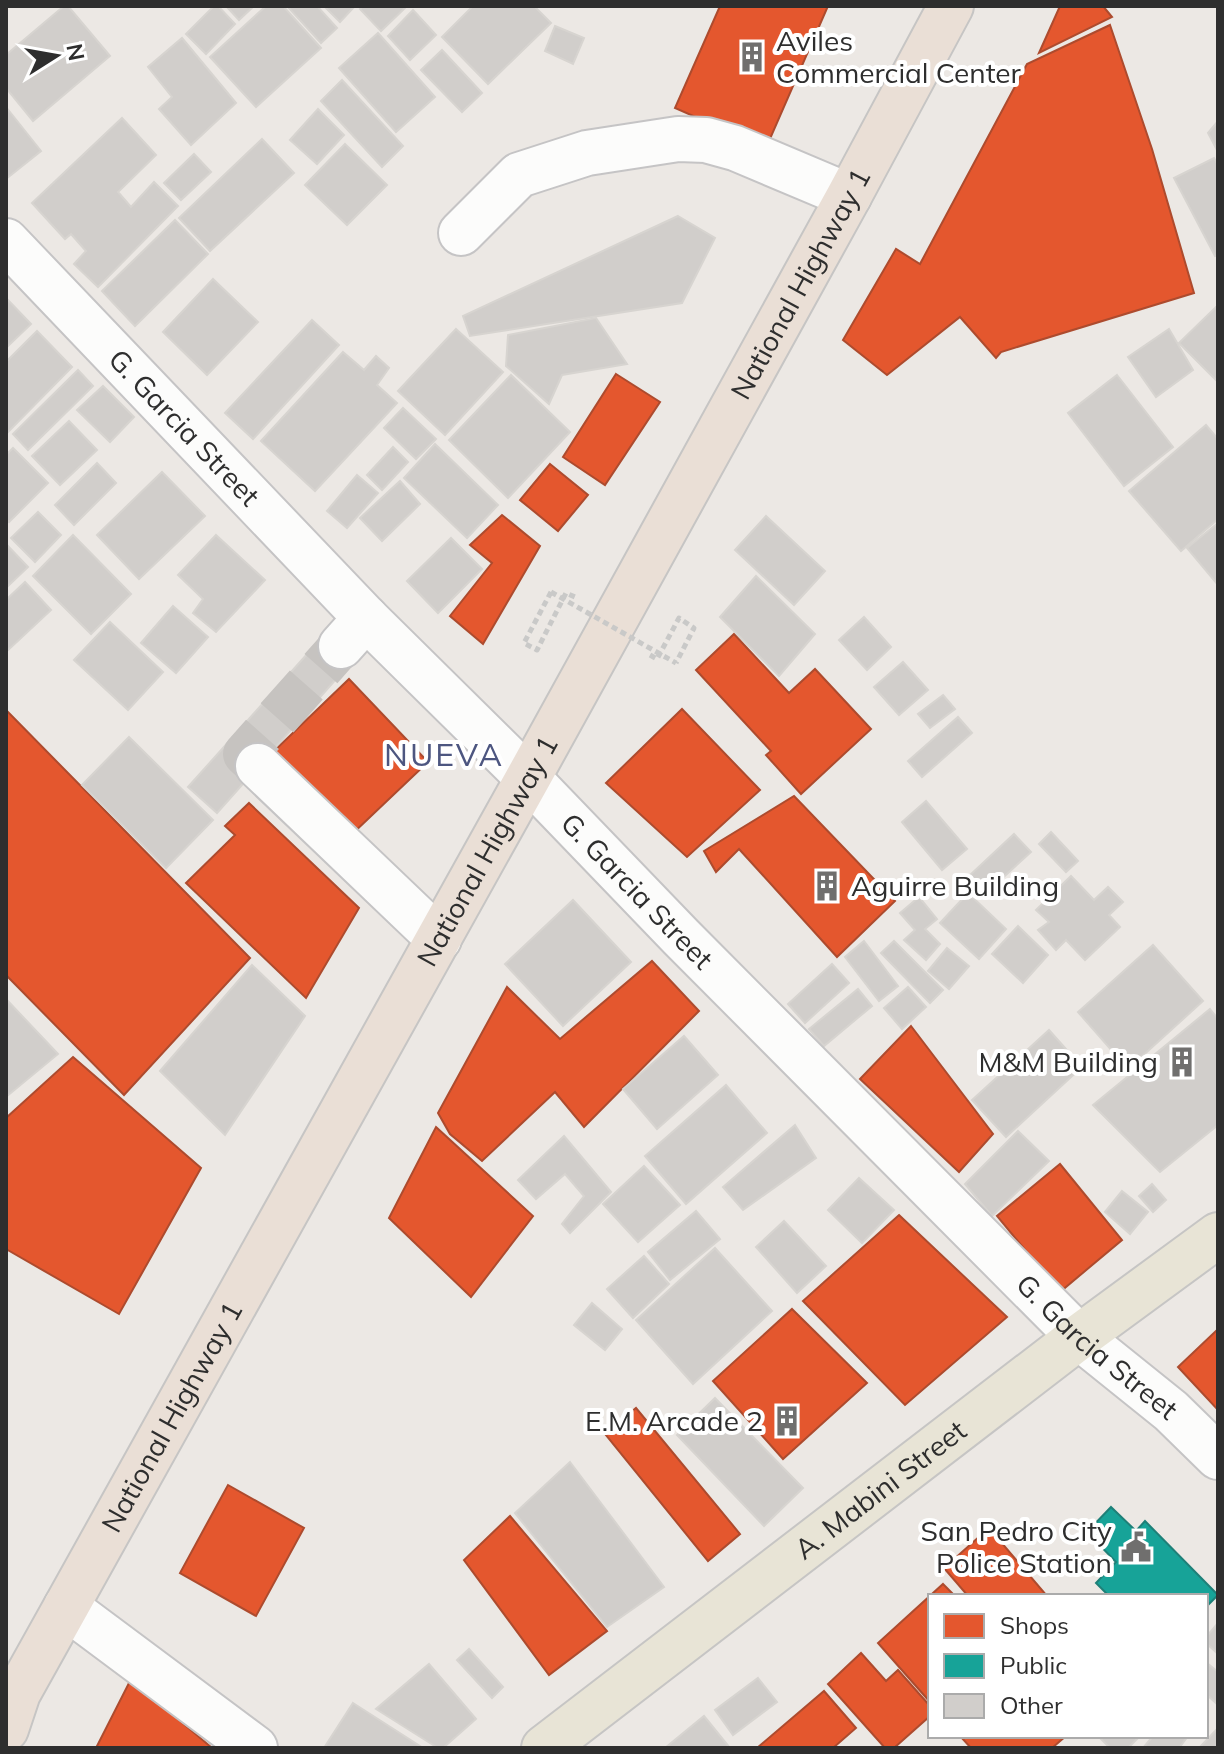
<svg xmlns="http://www.w3.org/2000/svg" width="1224" height="1754" viewBox="0 0 1224 1754" font-family="Mulish,sans-serif">
<rect width="100%" height="100%" fill="#ece8e4"/>
<!-- shops -->
<g fill="#e4572e" stroke="#ad4b2e" stroke-width="2">
<polygon points="720,6 828,6 766,148 675,108"/>
<polygon points="1060,6 1103,6 1112,17 1039,53"/>
<polygon points="1110,25 1152,149 1194,293 1001,352 996,358 960,317 887,375 843,340 896,249 920,264 1027,64"/>
<polygon points="616,374 660,402 605,485 563,457"/>
<polygon points="550,464 588,495 558,531 520,500"/>
<polygon points="502,515 540,546 483,644 450,616 492,563 470,545"/>
<polygon points="734,634 789,693 815,669 871,729 801,794 766,755 771,751 696,670"/>
<polygon points="349,679 428,762 350,836 272,753"/>
<polygon points="682,709 760,790 687,857 606,783"/>
<polygon points="6,710 250,958 124,1095 6,975"/>
<polygon points="794,796 895,901 837,957 739,849 716,872 704,851"/>
<polygon points="249,803 359,908 306,998 186,883 235,835 225,826"/>
<polygon points="652,961 699,1011 584,1127 555,1092 482,1161 450,1134 438,1113 507,987 560,1039"/>
<polygon points="911,1026 993,1134 959,1172 860,1079"/>
<polygon points="73,1057 201,1168 119,1314 6,1249 6,1118"/>
<polygon points="436,1127 533,1216 471,1297 389,1218"/>
<polygon points="1060,1164 1122,1240 1060,1292 997,1216"/>
<polygon points="899,1215 1007,1317 905,1405 803,1301"/>
<polygon points="792,1309 867,1383 783,1459 713,1381"/>
<polygon points="1218,1329 1218,1410 1178,1367"/>
<polygon points="636,1408 740,1534 708,1561 605,1434"/>
<polygon points="228,1485 304,1528 256,1616 180,1573"/>
<polygon points="510,1516 607,1631 549,1675 464,1560"/>
<polygon points="989,1528 1047,1596 968,1596 944,1568"/>
<polygon points="943,1584 955,1596 930,1596 930,1702 878,1643"/>
<polygon points="861,1653 886,1681 898,1670 930,1706 930,1716 894,1748 885,1748 828,1684"/>
<polygon points="131,1679 212,1748 96,1748"/>
<polygon points="824,1691 856,1728 833,1748 757,1748"/>
<polygon points="960,1736 1066,1736 1052,1748 971,1748"/>
</g>
<!-- public -->
<polygon fill="#17a398" stroke="#1e8078" stroke-width="2" points="1111,1507 1136,1531 1145,1521 1218,1595 1206,1607 1206,1596 1109,1596 1096,1583 1116,1562 1087,1532"/>
<!-- building -->
<g fill="#d1cecb" stroke="#d7d4d0" stroke-width="2">
<polygon points="64,6 68,6 110,56 33,121 6,88 6,55"/>
<polygon points="214,6 218,6 235,24 206,54 186,34"/>
<polygon points="226,6 254,6 239,20"/>
<polygon points="266,6 283,6 321,48 256,107 210,57"/>
<polygon points="287,6 317,6 337,28 321,43"/>
<polygon points="324,6 353,6 354,7 340,22"/>
<polygon points="363,6 407,6 381,31 360,9"/>
<polygon points="473,6 534,6 551,23 488,84 442,37"/>
<polygon points="413,10 436,35 410,60 388,36"/>
<polygon points="555,26 584,38 573,64 545,51"/>
<polygon points="378,33 435,97 396,132 339,68"/>
<polygon points="182,38 236,103 191,145 159,109 172,97 148,67"/>
<polygon points="442,50 482,93 462,112 421,70"/>
<polygon points="342,80 403,146 382,167 321,101"/>
<polygon points="6,107 41,151 6,179"/>
<polygon points="318,109 344,135 317,164 290,140"/>
<polygon points="122,118 156,155 118,192 131,207 154,182 178,206 98,287 74,264 86,251 71,234 65,239 32,203"/>
<polygon points="1218,121 1218,152 1208,133"/>
<polygon points="262,139 294,173 210,251 179,218"/>
<polygon points="345,144 387,185 347,225 305,185"/>
<polygon points="194,154 211,172 181,200 164,183"/>
<polygon points="1214,158 1218,165 1218,255 1215,256 1174,178"/>
<polygon points="678,216 715,238 682,303 470,336 463,316"/>
<polygon points="175,220 208,254 135,326 102,291"/>
<polygon points="213,279 258,322 207,375 163,332"/>
<polygon points="6,298 31,324 6,348"/>
<polygon points="1218,305 1218,382 1179,343"/>
<polygon points="596,318 627,364 562,375 549,404 506,366 508,335"/>
<polygon points="312,320 339,345 253,439 225,413"/>
<polygon points="456,329 503,372 445,435 398,391"/>
<polygon points="1169,329 1193,370 1156,397 1128,357"/>
<polygon points="37,331 72,367 6,434 6,362"/>
<polygon points="343,352 364,370 376,356 389,368 377,385 397,403 315,491 261,441"/>
<polygon points="78,370 93,386 28,450 13,434"/>
<polygon points="511,375 570,432 508,498 449,440"/>
<polygon points="1117,375 1173,447 1124,486 1068,413"/>
<polygon points="103,386 134,417 110,442 77,410"/>
<polygon points="403,408 436,439 416,459 384,428"/>
<polygon points="69,421 97,450 60,485 32,456"/>
<polygon points="1206,425 1218,439 1218,519 1181,551 1129,491"/>
<polygon points="435,444 498,505 467,538 404,478"/>
<polygon points="393,447 408,462 382,490 367,475"/>
<polygon points="13,448 48,483 9,522 6,519 6,455"/>
<polygon points="97,463 116,483 74,525 55,505"/>
<polygon points="162,472 205,516 139,579 97,535"/>
<polygon points="357,475 378,493 347,528 327,511"/>
<polygon points="400,481 420,504 382,541 360,518"/>
<polygon points="38,512 61,535 35,562 11,538"/>
<polygon points="766,516 825,571 794,605 735,550"/>
<polygon points="1218,523 1218,585 1187,548"/>
<polygon points="73,535 131,594 91,634 33,576"/>
<polygon points="216,535 265,580 216,632 193,613 203,599 178,575"/>
<polygon points="451,538 482,569 438,613 407,581"/>
<polygon points="6,544 28,567 6,588"/>
<polygon points="756,576 815,634 779,676 720,617"/>
<polygon points="25,582 51,610 6,652 6,600"/>
<polygon points="173,606 208,637 176,673 141,643"/>
<polygon points="864,617 891,647 867,670 839,640"/>
<polygon points="110,622 163,672 128,710 74,660"/>
<polygon points="326,633 354,659 217,813 188,787"/>
<polygon points="903,662 928,690 899,715 874,687"/>
<polygon points="943,695 955,709 930,728 918,714"/>
<polygon points="958,717 972,733 922,777 908,761"/>
<polygon points="129,737 213,820 166,868 82,785"/>
<polygon points="926,801 967,849 942,870 902,822"/>
<polygon points="1051,832 1078,861 1066,872 1039,844"/>
<polygon points="1014,834 1031,852 986,893 970,875"/>
<polygon points="1071,876 1094,900 1108,887 1123,902 1109,915 1120,927 1085,960 1066,940 1056,950 1038,930 1049,922 1036,910"/>
<polygon points="968,893 1006,929 979,959 940,923"/>
<polygon points="919,897 937,919 925,929 940,944 926,960 904,940 915,930 900,913"/>
<polygon points="573,900 631,962 563,1026 505,964"/>
<polygon points="1018,926 1048,955 1023,983 992,954"/>
<polygon points="864,941 898,986 879,1001 845,957"/>
<polygon points="894,941 943,990 930,1003 881,953"/>
<polygon points="1153,945 1203,1001 1128,1069 1078,1012"/>
<polygon points="947,948 969,966 949,989 928,971"/>
<polygon points="832,964 849,983 805,1023 788,1004"/>
<polygon points="252,965 305,1016 225,1135 160,1071"/>
<polygon points="908,987 926,1007 902,1029 884,1008"/>
<polygon points="858,989 872,1006 824,1046 809,1029"/>
<polygon points="6,999 58,1054 6,1097"/>
<polygon points="1210,1009 1218,1019 1218,1125 1160,1172 1093,1105"/>
<polygon points="1049,1030 1082,1067 1006,1137 972,1100"/>
<polygon points="684,1036 718,1075 657,1129 623,1089"/>
<polygon points="726,1085 767,1133 686,1204 645,1156"/>
<polygon points="795,1125 816,1158 743,1210 723,1187"/>
<polygon points="1018,1131 1049,1161 992,1216 965,1184"/>
<polygon points="564,1136 611,1192 570,1233 562,1224 584,1196 565,1174 536,1199 518,1180"/>
<polygon points="644,1166 680,1205 638,1242 603,1204"/>
<polygon points="859,1178 894,1210 862,1243 828,1210"/>
<polygon points="1152,1184 1166,1200 1153,1212 1139,1196"/>
<polygon points="1122,1191 1148,1212 1130,1234 1105,1212"/>
<polygon points="696,1211 720,1239 670,1280 648,1252"/>
<polygon points="784,1221 826,1266 797,1293 756,1247"/>
<polygon points="715,1248 772,1311 693,1384 636,1320"/>
<polygon points="644,1256 669,1284 633,1318 607,1289"/>
<polygon points="592,1303 622,1329 605,1350 574,1325"/>
<polygon points="715,1398 803,1488 764,1526 677,1435"/>
<polygon points="570,1462 664,1587 607,1627 515,1513"/>
<polygon points="1218,1623 1218,1654 1206,1643 1206,1637"/>
<polygon points="469,1649 503,1687 492,1698 457,1660"/>
<polygon points="1207,1663 1218,1672 1218,1705 1206,1694"/>
<polygon points="429,1664 476,1719 443,1748 438,1748 376,1709"/>
<polygon points="758,1678 777,1702 733,1735 715,1710"/>
<polygon points="353,1703 423,1748 324,1748"/>
<polygon points="704,1716 730,1748 665,1748"/>
<polygon points="1218,1728 1218,1748 1199,1748"/>
<polygon points="1098,1736 1140,1736 1128,1748 1110,1748"/>
<polygon points="1153,1736 1188,1736 1179,1748 1143,1748"/>
</g>
<g fill="none" stroke-linecap="round" stroke-linejoin="round">
<!-- minor-tunnel -->
<polyline stroke="#c6c3c0" stroke-width="44" stroke-dasharray="44 22" stroke-linecap="butt" points="258,766 245,754 341,646"/>
<!-- minor casing -->
<g stroke="#c5c4c5" stroke-width="48">
<g id="minor">
<polyline points="461,233 519,175 587,153 678,139 706,140 735,148 849,196"/>
<path id="s1" d="M6 241 366 618 528 778 681 937 1079 1337 1171 1411 1218 1457"/>
<polyline points="341,646 366,618"/>
<polyline points="258,766 439,939"/>
<polyline points="66,1607 255,1748"/>
</g>
</g>
<!-- major casing -->
<g stroke="#c6c5c4" stroke-width="48">
<g id="major">
<path id="s2" d="M544 1748 1079 1337 1218 1235"/>
</g>
</g>
<!-- highway casing -->
<g stroke="#c6c5c4" stroke-width="48">
<g id="highway">
<path id="s3" d="M6 1729 18 1693 528 778 849 196 951 6"/>
</g>
</g>
<!-- path -->
<g stroke="#c9c9c8" stroke-width="5" stroke-dasharray="6 4" stroke-linecap="butt">
<polyline points="551,592 524,643 537,650 566,593 575,597"/>
<polyline points="650,655 657,659 679,618 694,628 676,663"/>
</g>
<!-- minor -->
<use href="#minor" stroke="#fcfcfb" stroke-width="44"/>
<!-- major -->
<use href="#major" stroke="#e8e4d6" stroke-width="44"/>
<!-- highway -->
<use href="#highway" stroke="#eadfd6" stroke-width="44"/>
<!-- path-bridge -->
<polyline stroke="#c9c9c8" stroke-width="5" stroke-dasharray="6 4" stroke-linecap="butt" points="551,592 676,663"/>
</g>
<!-- icons -->
<defs>
<g id="building-bare" transform="scale(2.4)"><path d="M-4-6H4V6H1V3H-1V6H-4ZM-2.5-4.3h1.7v1.8h-1.7ZM.8-4.3h1.7v1.8H.8ZM-2.5-1h1.7V.8h-1.7ZM.8-1h1.7V.8H.8Z" fill="#706f6e" stroke="#fff" stroke-width="2.5" paint-order="stroke"/></g>
<g id="civic-bare" transform="scale(2.4)"><path d="M-.6-6.5H3V-4.5H.6V-3L4-1V1h2V6H-6V1h2V-1L-.6-3ZM-1.2 2.5V6h2.4V2.5Z" fill="#706f6e" stroke="#fff" stroke-width="2.5" paint-order="stroke"/></g>
</defs>
<g fill-rule="evenodd">
<use href="#building-bare" x="752" y="57"/>
<use href="#building-bare" x="827" y="886"/>
<use href="#building-bare" x="1182" y="1062"/>
<use href="#building-bare" x="787" y="1421"/>
<use href="#civic-bare" x="1136" y="1547"/>
</g>
<g text-anchor="middle" stroke-width="8" stroke-linejoin="round" paint-order="stroke">
<!-- poi labels -->
<g font-size="28" fill="#2e2e2e" stroke="#fff" text-anchor="end">
<text x="776" y="51" text-anchor="start">Aviles<tspan x="776" dy="32">Commercial Center</tspan></text>
<text x="851" y="896" text-anchor="start">Aguirre Building</text>
<text x="1158" y="1072">M&amp;M Building</text>
<text x="763" y="1431">E.M. Arcade 2</text>
<text x="1112" y="1541">San Pedro City<tspan x="1112" dy="32">Police Station</tspan></text>
</g>
<!-- street labels -->
<g font-size="28" fill="#2e2e2e" stroke="#fff">
<text dy="10" stroke="none"><textPath href="#s3" startOffset="1650">National Highway 1</textPath></text>
<text dy="10" stroke="none"><textPath href="#s1" startOffset="258">G. Garcia Street</textPath></text>
<text dy="10" stroke="none"><textPath href="#s3" startOffset="1002">National Highway 1</textPath></text>
<text dy="10" stroke="none"><textPath href="#s1" startOffset="906">G. Garcia Street</textPath></text>
<text dy="10" stroke="none"><textPath href="#s1" startOffset="1554">G. Garcia Street</textPath></text>
<text dy="10" stroke="none"><textPath href="#s3" startOffset="354">National Highway 1</textPath></text>
<text dy="10" stroke="none"><textPath href="#s2" startOffset="424">A. Mabini Street</textPath></text>
</g>
<!-- quarter labels -->
<g font-size="32" letter-spacing="2" fill="#4d5680" stroke="#fff">
<text x="444" y="766">NUEVA</text>
</g>
</g>
<!-- border -->
<rect width="1224" height="1754" fill="none" stroke="#2e2e2e" stroke-width="16"/>
<!-- legend -->
<rect x="928" y="1594" width="280" height="144" fill="#ffffff" stroke="#ababab" stroke-width="2"/>
<rect x="944" y="1614" width="40" height="24" fill="#e4572e" stroke="#ababab" stroke-width="2"/>
<text x="1000" y="1634" font-size="24" fill="#2e2e2e">Shops</text>
<rect x="944" y="1654" width="40" height="24" fill="#17a398" stroke="#ababab" stroke-width="2"/>
<text x="1000" y="1674" font-size="24" fill="#2e2e2e">Public</text>
<rect x="944" y="1694" width="40" height="24" fill="#d1cecb" stroke="#ababab" stroke-width="2"/>
<text x="1000" y="1714" font-size="24" fill="#2e2e2e">Other</text>
<!-- north arrow -->
<g transform="translate(56 56) rotate(79)" stroke="#ffffff" stroke-width="6" paint-order="stroke">
<path d="M0-6L14 30L0 20L-14 30Z" fill="#2e2e2e"/>
<text y="-12" font-size="22" font-weight="bold" text-anchor="middle" fill="#2e2e2e">N</text>
</g>
</svg>
